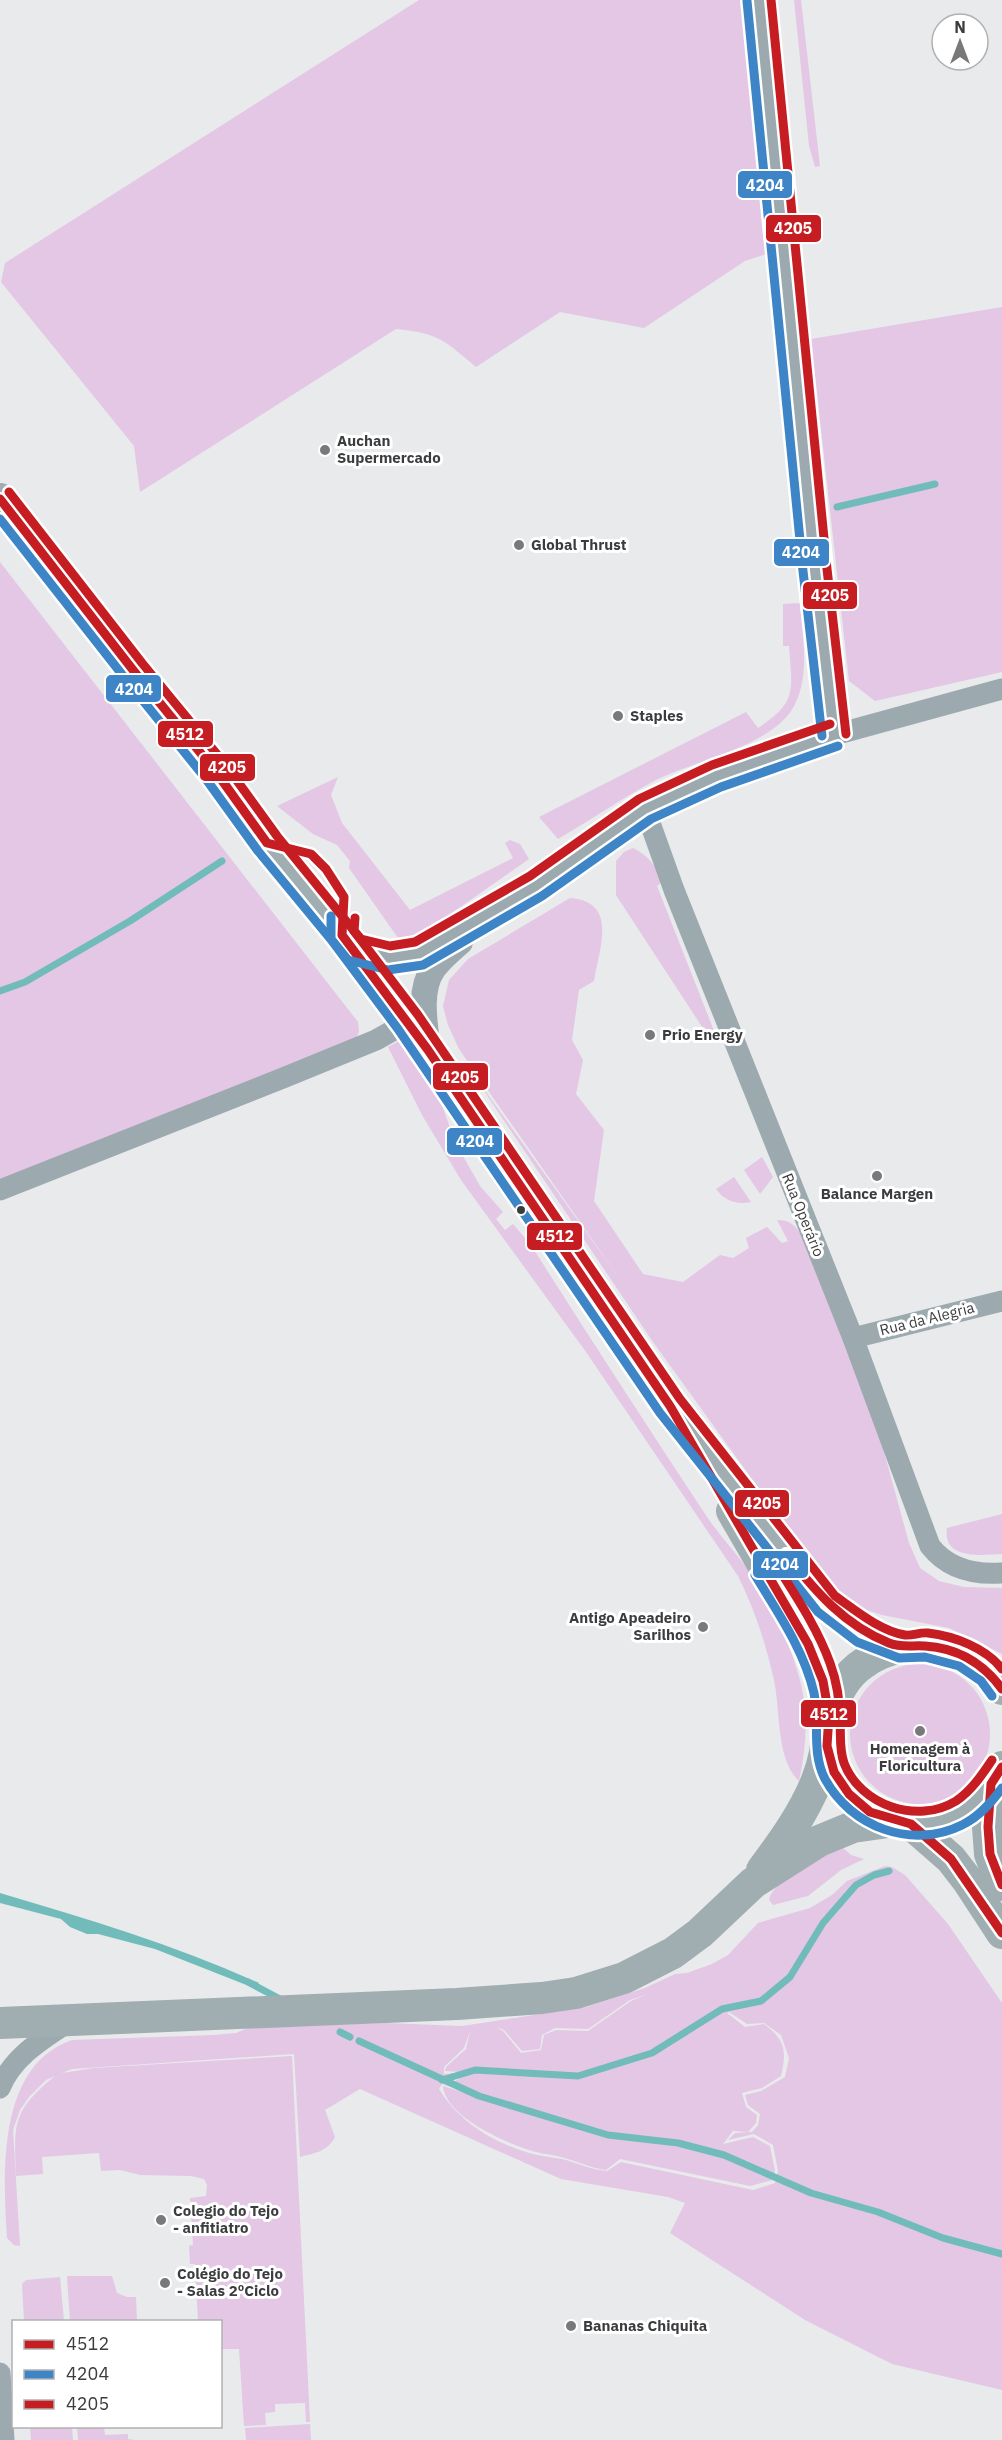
<svg xmlns="http://www.w3.org/2000/svg" width="1002" height="2440" viewBox="0 0 1002 2440" font-family="'IBM Plex Sans',sans-serif">
<rect width="100%" height="100%" fill="#e8eaec"/>
<!-- green -->
<g fill="#e3c7e5" fill-rule="evenodd">
<path d="M419 0H743L772 252 745 261 644 328 560 312 476 367C445 341 439 333 396 329L140 492 134 446 1 282 5 263Z"/>
<polygon points="794,0 801,0 820,166 815,167 809,146"/>
<polygon points="1002,307 1002,672 875,701 849,681 811,339"/>
<polygon points="0,562 358,1022 359,1031 355,1044 0,1179"/>
<path d="M800 603C802 635 810 672 796 702 778 745 696 760 656 780 622 798 591 820 558 839L539 817 746 712 758 728C798 702 792 690 789 646H783V604Z"/>
<polygon points="338,777 331,795 342,823 410,910 513,858 505,843 510,840 520,844 529,859 439,922 411,938 398,938 349,868 350,861 337,845 313,834 277,806"/>
<path d="M633 848C649 856 656 866 662 882L657 886 716 1036 710 1039 616 895V861L624 852Z"/>
<path d="M570 898C619 902 599 948 594 981L579 990 572 1040 583 1060 576 1094 604 1130 594 1201 643 1274 683 1282 720 1255 733 1258 749 1248 746 1238 767 1227 782 1243 788 1241 777 1220C789 1220 794 1224 800 1233L875 1419 909 1543 920 1568 939 1581 964 1587 1002 1588V1654L949 1628 882 1615 858 1607 835 1589 811 1561 653 1342 466 1064 622 1282 459 1049 448 1025 443 1006 449 980 468 959Z"/>
<path d="M401 1040 426 1077 443 1108 455 1142 480 1186 503 1212 496 1219 505 1230 513 1224 531 1245C589 1337 649 1429 709 1520 723 1540 741 1558 754 1578 771 1607 789 1641 798 1673 809 1710 807 1744 799 1781 775 1759 781 1706 773 1676 765 1641 754 1608 738 1576L586 1352 461 1180 422 1115 388 1047Z"/>
<polygon points="762,1157 773,1177 760,1194 744,1170"/>
<path d="M734 1177 751 1202C736 1205 725 1201 716 1189Z"/>
<path d="M1002 1514V1554C982 1555 942 1560 947 1528Z"/>
<circle cx="920" cy="1734" r="70"/>
<path d="M840 1845 851 1855 864 1859 841 1870 808 1896 773 1905 769 1900C773 1879 822 1856 840 1845Z"/>
<path d="M885 1866 892 1867 905 1875 948 1924 1002 2003V2390L892 2364 805 2320 670 2233 685 2203 668 2197 561 2179 360 2089 325 2110 335 2137C327 2152 315 2153 300 2157L294 2054 72 2069 62 2073 94 2068 292 2056 310 2422H306L305 2403 275 2404V2412L265 2413 266 2425 244 2426 239 2349H221L220 2322 198 2321 195 2264H190L189 2246 193 2245 190 2198 206 2196 207 2185 204 2179 191 2176 140 2175 120 2170 101 2171 99 2153 42 2157 43 2174 16 2176C14 2123 12 2111 55 2076L46 2080 29 2097 20 2110 13 2130 20 2246 14 2245 7 2238C2 2164 0 2065 72 2040L214 2035 236 2033 250 2027 386 2023 462 2026 586 2007 645 1988 675 1974 687 1973 712 1964 728 1955 758 1923 810 1908 832 1895 847 1881ZM648 1994 631 2001 588 2031 556 2030 544 2035 541 2050 521 2053 503 2031 496 2027 504 2030 522 2051 540 2049 542 2035 555 2028 588 2029 630 2000ZM729 2012 747 2024 764 2023 781 2035 789 2058 785 2077 761 2091 745 2095 748 2105 760 2114 758 2125 752 2132 735 2133 728 2140 754 2134 773 2145 778 2171 775 2183 753 2190 621 2162 607 2171C591 2170 578 2163 562 2159 551 2157 540 2156 529 2153 494 2143 458 2121 439 2089L442 2084 458 2089 451 2081 457 2073 444 2074V2067L464 2048 470 2031 466 2049 446 2067 445 2071 461 2072 462 2077 455 2081 464 2088 462 2092 443 2086C445 2116 504 2142 529 2150 540 2154 551 2154 561 2157 577 2161 590 2168 606 2170L620 2159 750 2186 773 2180 775 2171 770 2146 753 2137 723 2144 733 2131 748 2132 756 2123 757 2115 746 2107 742 2093 762 2088 781 2076C787 2050 785 2040 764 2024L745 2027 727 2013Z"/>
<polygon points="67,2276 112,2276 117,2293 127,2297 136,2297 137,2321 70,2321"/>
<polygon points="60,2277 64,2321 24,2321 22,2284 26,2280"/>
<polygon points="310,2424 311,2440 246,2440 245,2428"/>
<polygon points="30,2427 72,2427 73,2440 31,2440"/>
<polygon points="77,2427 104,2427 105,2435 128,2434 128,2439 135,2440 78,2440"/>
</g>
<!-- water -->
<path fill="#71bcbb" d="M0 1893C88 1919 175 1945 259 1983L254 1988 155 1949 98 1934H87L70 1927 61 1919 0 1903Z"/>
<g fill="none" stroke-linecap="round" stroke-linejoin="round">
<!-- stream -->
<g stroke="#71bcbb" stroke-width="7">
<polyline points="837,507 935,484"/>
<polyline points="0,991 25,982 130,921 222,861"/>
<polyline points="248,1982 280,1999"/>
<polyline points="340,2032 350,2037"/>
<polyline points="359,2041 479,2096 608,2135 678,2143 724,2155 811,2193 878,2212 943,2238 1002,2254"/>
<polyline points="442,2080 475,2070 578,2076 652,2053 722,2009 761,2001 790,1977 823,1923 856,1885 874,1875 889,1871"/>
</g>
<!-- minor -->
<g stroke="#9caab0" stroke-width="21">
<polyline points="834,735 1002,689"/>
<path d="M645 809 674 890 853 1338 930 1546C948 1569 974 1575 1002 1573"/>
<polyline points="0,1190 283,1078 376,1040 408,1022"/>
<polyline points="853,1338 1002,1301"/>
<path d="M0 2088C13 2056 43 2039 70 2021"/>
<polyline points="0,2373 4,2440"/>
</g>
<!-- tertiary -->
<g stroke="#9caab0" stroke-width="26">
<polyline points="354,950 389,958 419,954 536,886 645,809 716,776 834,735 815,570 759,0"/>
<path d="M428 1050C425 1025 418 991 433 969 440 959 451 950 460 942"/>
</g>
<!-- primary -->
<g stroke="#a0adb1" stroke-width="32">
<polyline points="0,499 133,670 216,772 267,843 342,935 408,1022 670,1406 827,1605 863,1631 903,1647"/>
<path d="M732 1511C749 1540 766 1569 782 1599 816 1658 844 1711 817 1780 804 1813 783 1842 762 1870"/>
<path d="M829 1715C836 1695 845 1675 864 1663 907 1632 974 1644 1002 1689"/>
<path d="M827 1746C832 1764 837 1782 851 1796 884 1829 941 1834 977 1800 987 1790 994 1778 1002 1767"/>
<polyline points="991,1784 988,1827 990,1854 1002,1885"/>
<polyline points="911,1824 951,1859 968,1881 1002,1933"/>
<polyline points="0,2023 457,2004 542,1998 576,1993 624,1978 673,1953 700,1933 753,1883 819,1841 853,1827 895,1821"/>
</g>
<!-- bus-1 casing -->
<g stroke="#fff" stroke-width="14">
<g id="bus-1">
<polyline points="0,499 133,670 216,772 267,843 311,854 326,869 344,897 342,935 428,1050 670,1406 808,1644 823,1681 829,1715 827,1746 834,1772 849,1794 870,1812 911,1824 951,1859 1002,1933"/>
<path d="M786 1554C815 1591 844 1625 889 1643 902 1648 912 1645 925 1646 958 1648 983 1663 1002 1689"/>
<polyline points="1002,1767 991,1784 988,1827 990,1854 1002,1885"/>
</g>
</g>
<!-- bus-2 casing -->
<g stroke="#fff" stroke-width="14">
<g id="bus-2">
<polyline points="747,1 803,571 822,736"/>
<polyline points="0,519 124,677 206,779 258,851 333,942 398,1029 660,1413 818,1612 857,1642 899,1658 925,1657 959,1666 981,1681 992,1696"/>
<polyline points="331,916 331,939 348,960 388,970 423,965 542,896 651,819 721,787 838,746"/>
<path d="M755 1575C778 1613 804 1650 814 1693 820 1722 811 1752 825 1779 851 1827 912 1850 962 1825 979 1817 991 1803 1002 1788"/>
</g>
</g>
<!-- bus-3 casing -->
<g stroke="#fff" stroke-width="14">
<g id="bus-3">
<polyline points="771,0 827,569 846,734"/>
<path d="M9 492 142 663 225 764 277 836 351 927 418 1015 680 1399 835 1596C855 1610 880 1631 905 1635 912 1636 920 1632 928 1633 954 1636 986 1648 1002 1669"/>
<polyline points="355,918 354,931 361,939 390,946 415,942 530,876 639,799 712,765 830,724"/>
<path d="M775 1563C795 1595 817 1627 830 1663 837 1682 840 1702 840 1722 841 1736 839 1749 844 1763 860 1805 917 1825 956 1801 971 1791 982 1775 992 1760"/>
</g>
</g>
<!-- bus-1 -->
<use href="#bus-1" stroke="#c61d23" stroke-width="9"/>
<!-- bus-2 -->
<use href="#bus-2" stroke="#3d85c6" stroke-width="9"/>
<!-- bus-3 -->
<use href="#bus-3" stroke="#c61d23" stroke-width="9"/>
</g>
<!-- markers -->
<g fill="#78797b" stroke="#fff" stroke-width="2">
<circle cx="325" cy="450" r="6"/>
<circle cx="519" cy="545" r="6"/>
<circle cx="618" cy="716" r="6"/>
<circle cx="650" cy="1035" r="6"/>
<circle cx="877" cy="1176" r="6"/>
<circle cx="703" cy="1627" r="6"/>
<circle cx="920" cy="1731" r="6"/>
<circle cx="161" cy="2220" r="6"/>
<circle cx="165" cy="2283" r="6"/>
<circle cx="571" cy="2326" r="6"/>
</g>
<circle fill="#3b3c3e" stroke="#fff" stroke-width="2" cx="521" cy="1210" r="5"/>
<g text-anchor="middle" stroke-width="6" stroke-linejoin="round" paint-order="stroke">
<!-- poi labels -->
<g font-size="15" font-weight="bold" fill="#3b3c3e" stroke="#fff" text-anchor="start">
<text x="337" y="446">Auchan<tspan x="337" dy="17">Supermercado</tspan></text>
<text x="531" y="550">Global Thrust</text>
<text x="630" y="721">Staples</text>
<text x="662" y="1040">Prio Energy</text>
<text x="877" y="1199" text-anchor="middle">Balance Margen</text>
<text x="691" y="1623" text-anchor="end">Antigo Apeadeiro<tspan x="691" dy="17">Sarilhos</tspan></text>
<text x="920" y="1754" text-anchor="middle">Homenagem à<tspan x="920" dy="17">Floricultura</tspan></text>
<text x="173" y="2216">Colegio do Tejo<tspan x="173" dy="17">- anfitiatro</tspan></text>
<text x="177" y="2279">Colégio do Tejo<tspan x="177" dy="17">- Salas 2ºCiclo</tspan></text>
<text x="583" y="2331">Bananas Chiquita</text>
</g>
<!-- street labels -->
<g font-size="15" fill="#3b3c3e" stroke="#fff">
<text transform="translate(803 1215) rotate(68)" y="5">Rua Operário</text>
<text transform="translate(927 1319) rotate(-14)" y="5">Rua da Alegria</text>
</g>
</g>
<g stroke="#fff" stroke-width="2">
<rect x="737" y="170" width="56" height="29" rx="6" fill="#3d85c6"/>
<rect x="765" y="214" width="57" height="29" rx="6" fill="#c61d23"/>
<rect x="773" y="538" width="57" height="29" rx="6" fill="#3d85c6"/>
<rect x="802" y="581" width="56" height="29" rx="6" fill="#c61d23"/>
<rect x="105" y="674" width="57" height="29" rx="6" fill="#3d85c6"/>
<rect x="157" y="720" width="57" height="28" rx="6" fill="#c61d23"/>
<rect x="199" y="753" width="57" height="29" rx="6" fill="#c61d23"/>
<rect x="432" y="1062" width="57" height="29" rx="6" fill="#c61d23"/>
<rect x="446" y="1127" width="57" height="29" rx="6" fill="#3d85c6"/>
<rect x="526" y="1222" width="57" height="29" rx="6" fill="#c61d23"/>
<rect x="734" y="1489" width="56" height="29" rx="6" fill="#c61d23"/>
<rect x="752" y="1550" width="57" height="29" rx="6" fill="#3d85c6"/>
<rect x="800" y="1699" width="57" height="29" rx="6" fill="#c61d23"/>
</g>
<g font-size="16" text-anchor="middle" font-weight="bold" fill="#fff">
<text x="765" y="191">4204</text>
<text x="793" y="234">4205</text>
<text x="801" y="558">4204</text>
<text x="830" y="601">4205</text>
<text x="134" y="695">4204</text>
<text x="185" y="740">4512</text>
<text x="227" y="773">4205</text>
<text x="460" y="1083">4205</text>
<text x="475" y="1147">4204</text>
<text x="555" y="1242">4512</text>
<text x="762" y="1509">4205</text>
<text x="780" y="1570">4204</text>
<text x="829" y="1720">4512</text>
</g>
<!-- legend -->
<rect x="12" y="2320" width="210" height="108" fill="#ffffff" stroke="#b1b1b2" stroke-width="1.5"/>
<rect x="24" y="2340" width="30" height="9" fill="#c61d23" stroke="#b1b1b2" stroke-width="1.5"/>
<text x="66" y="2350" font-size="18" fill="#3b3c3e">4512</text>
<rect x="24" y="2370" width="30" height="9" fill="#3d85c6" stroke="#b1b1b2" stroke-width="1.5"/>
<text x="66" y="2380" font-size="18" fill="#3b3c3e">4204</text>
<rect x="24" y="2400" width="30" height="9" fill="#c61d23" stroke="#b1b1b2" stroke-width="1.5"/>
<text x="66" y="2410" font-size="18" fill="#3b3c3e">4205</text>
<!-- north arrow -->
<g transform="translate(960 42)"><circle r="28" fill="#ffffff" stroke="#b1b1b2" stroke-width="1.5"/>
<path d="M0-4.5L10 22L0 15L-10 22Z" fill="#78797b"/>
<text y="-9" font-size="16" font-weight="bold" text-anchor="middle" fill="#3b3c3e">N</text>
</g>
</svg>
